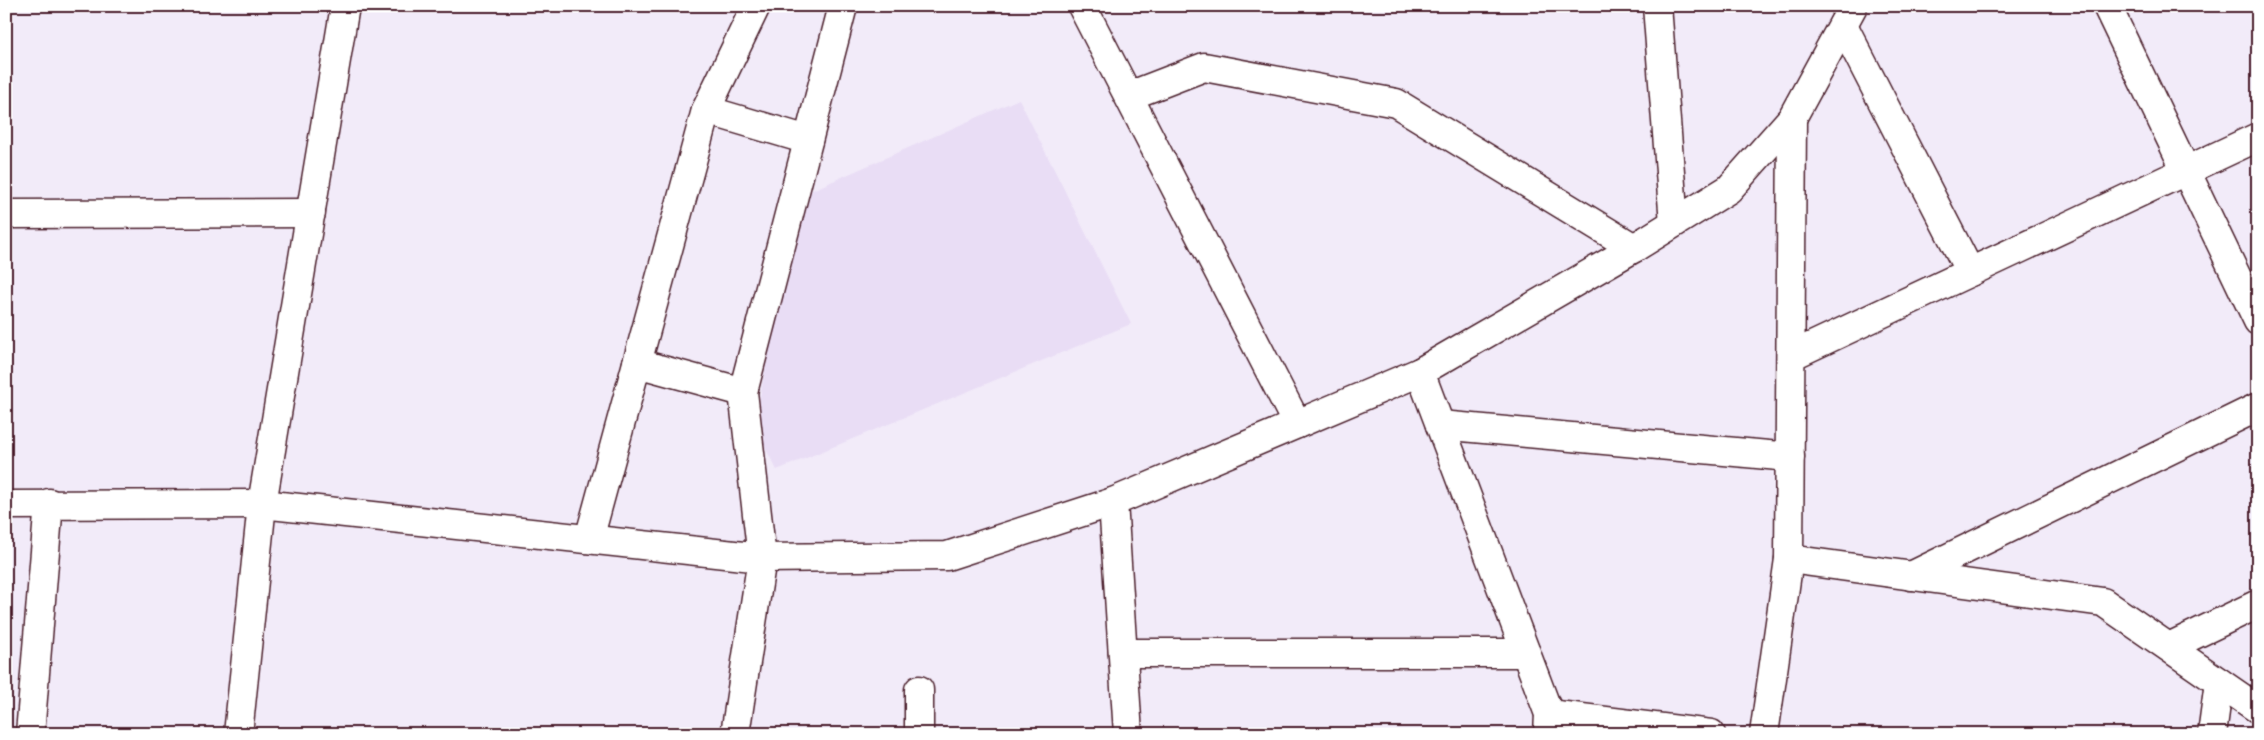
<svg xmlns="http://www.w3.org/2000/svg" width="2264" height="740" viewBox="0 0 2264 740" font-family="'Shantell Sans',sans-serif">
<rect width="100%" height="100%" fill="#f2ebf9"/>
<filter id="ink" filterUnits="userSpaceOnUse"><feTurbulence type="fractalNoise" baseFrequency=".02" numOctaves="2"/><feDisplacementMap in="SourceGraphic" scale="10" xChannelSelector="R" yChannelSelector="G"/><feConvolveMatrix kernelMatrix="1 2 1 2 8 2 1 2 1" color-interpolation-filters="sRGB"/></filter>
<g filter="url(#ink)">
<!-- built -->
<polygon fill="#e9ddf5" points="1019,99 1131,324 777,470 754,427 799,196"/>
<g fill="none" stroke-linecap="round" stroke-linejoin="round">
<!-- minor casing -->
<g stroke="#4a1f2b" stroke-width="31">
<g id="minor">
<polyline points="1082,6 1297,424"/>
<polyline points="1657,6 1674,223"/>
<polyline points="2107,6 2258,321"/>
<polyline points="1843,25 1970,272"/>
<polyline points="1129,96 1204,67 1396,103 1634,248"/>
<polyline points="706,110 808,140"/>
<polyline points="6,214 311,213"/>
<polyline points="1791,356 2258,137"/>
<polyline points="637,363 743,392"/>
<polyline points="1420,372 1549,714 1548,734"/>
<polyline points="1440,425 1790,457"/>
<polyline points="1113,502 1128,734"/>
<polyline points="6,505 262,504 762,558 947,556 1113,502 1420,372 1634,248 1729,189 1792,118 1853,6"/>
<polyline points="589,539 706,110 756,6"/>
<polyline points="1789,559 2103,602 2258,709"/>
<polyline points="1911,576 2258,407"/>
<polyline points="2169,647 2258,604"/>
<polyline points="1123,653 1526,653"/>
<polyline points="919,690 919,734"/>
<polyline points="1549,714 1711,734"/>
<polyline points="30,734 49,503"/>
<polyline points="238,734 262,504 345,6"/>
<polyline points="735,734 762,558 743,392 843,6"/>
<polyline points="1764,734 1789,559 1792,118"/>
<polyline points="2212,734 2219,682"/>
</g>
</g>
<!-- minor -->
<use href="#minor" stroke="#fff" stroke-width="28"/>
</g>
</g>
<!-- margin -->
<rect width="2264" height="740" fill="none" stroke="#fff" stroke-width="25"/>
<rect x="12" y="12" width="2239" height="715" fill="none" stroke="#4a1f2b" stroke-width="2" filter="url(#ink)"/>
</svg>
